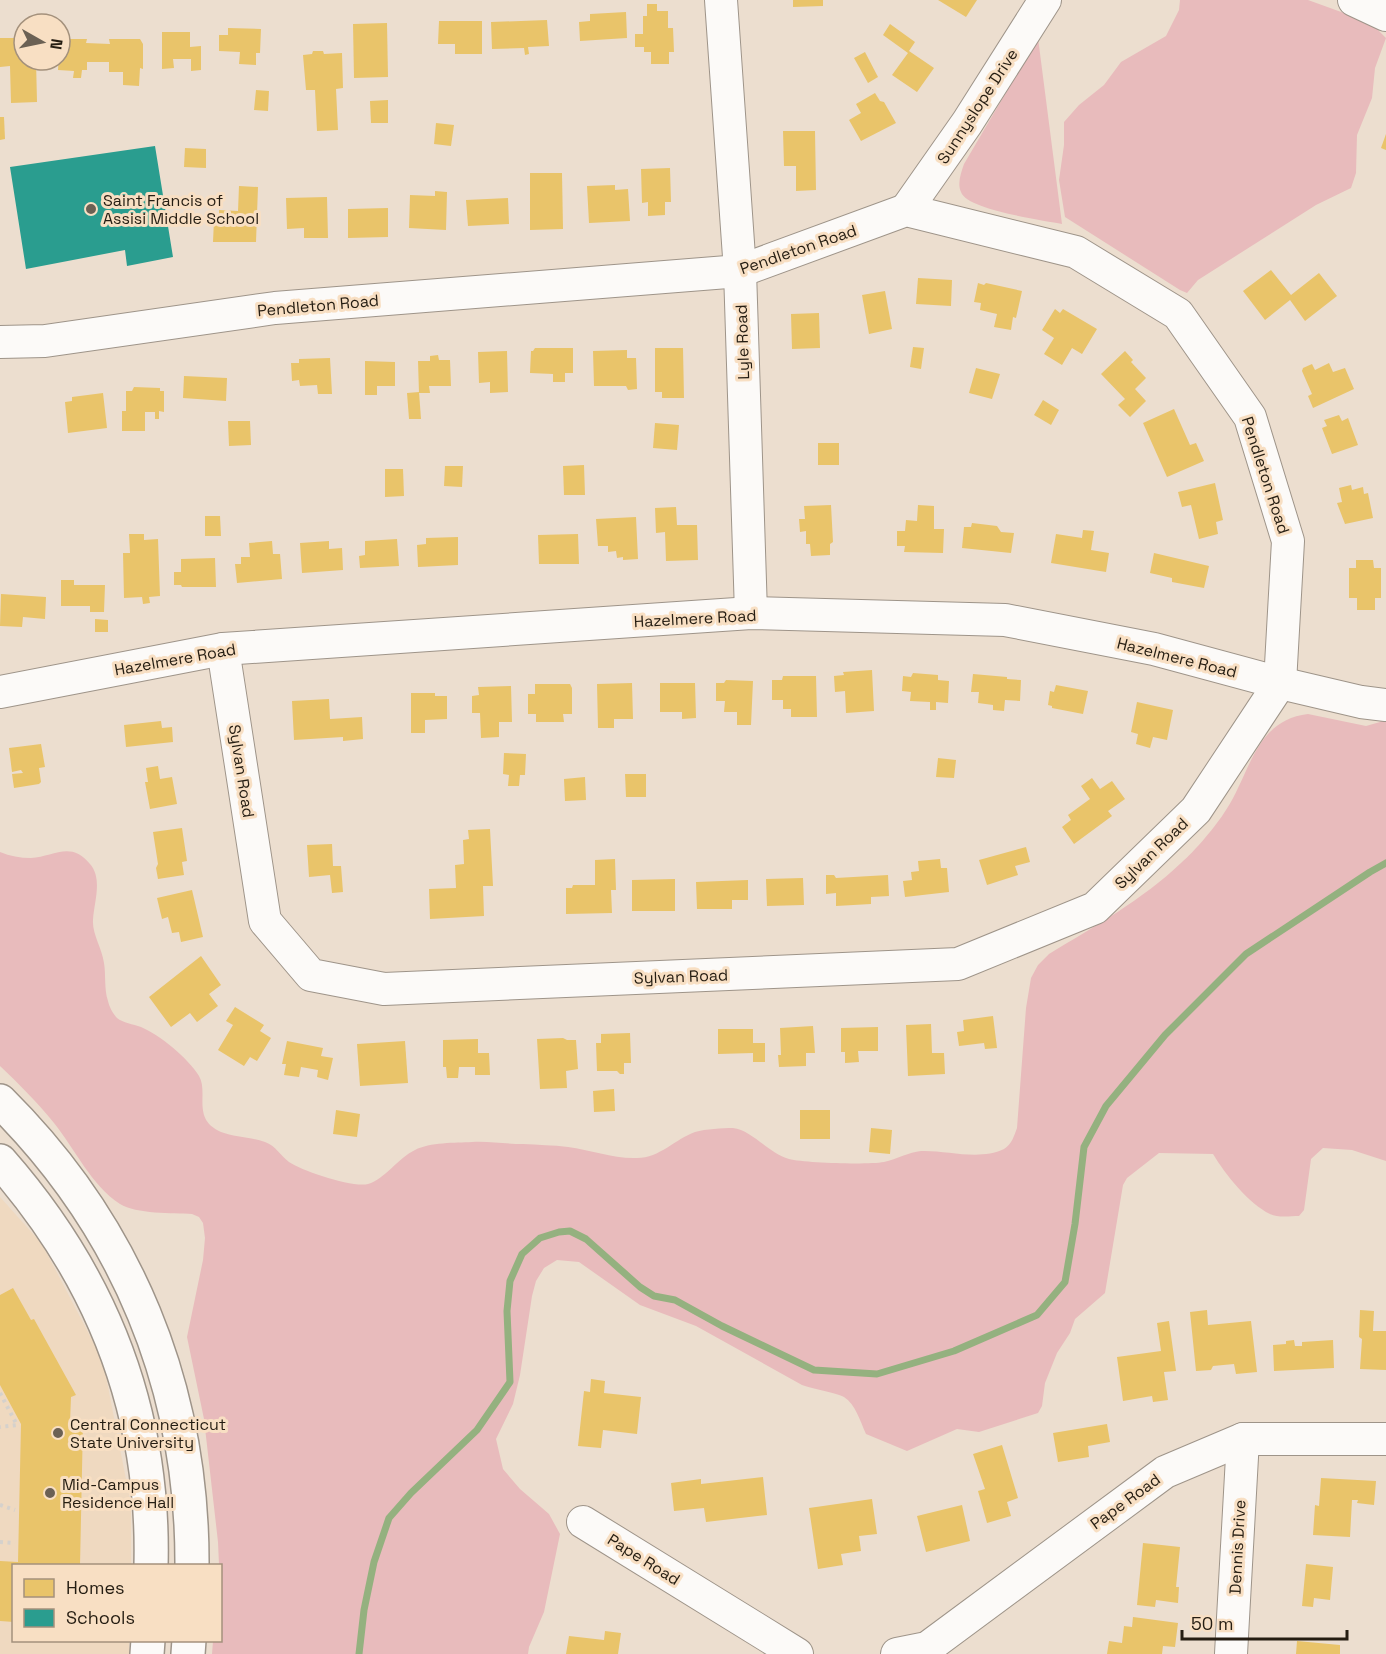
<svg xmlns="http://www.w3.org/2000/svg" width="1386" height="1654" viewBox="0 0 1386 1654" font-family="'Space Grotesk',sans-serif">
<rect width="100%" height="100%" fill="#ecdecf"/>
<!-- built -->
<polygon fill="#efd9c0" points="0,1197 42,1244 103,1361 131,1505 131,1565 14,1566 14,1640 129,1641 129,1654 0,1654"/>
<!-- green -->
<g fill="#e8bbbc">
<polygon points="1180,0 1308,0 1355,17 1375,27 1386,38 1375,68 1372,98 1357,135 1356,173 1351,188 1316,205 1198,280 1187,293 1180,290 1065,217 1059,180 1064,145 1064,122 1079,105 1104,85 1121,62 1166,36 1179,10"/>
<path d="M1038 38 1062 224C1042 220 967 210 961 192 957 183 961 173 964 164Z"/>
<path d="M1308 714 1366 726 1380 722 1386 714V1161L1352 1150 1323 1148 1311 1159 1304 1210 1299 1216C1290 1216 1278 1218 1270 1214 1249 1204 1225 1174 1213 1154L1159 1153 1127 1178 1123 1185 1105 1293 1075 1319 1070 1333 1057 1353 1045 1383 1042 1406 1038 1413 979 1432 957 1429 907 1451 866 1434C860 1421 856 1405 844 1397 837 1393 813 1389 802 1385L696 1326 640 1305 579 1262 557 1260 544 1268 536 1281 532 1296 520 1375 513 1404 496 1439 503 1469 520 1489 549 1514 560 1534 544 1612 529 1647 528 1654H212L213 1641 220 1640V1566L219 1565 218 1542 204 1419 187 1337 203 1260 205 1238 203 1223 199 1217 192 1214C173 1213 136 1214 120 1204 91 1185 75 1149 54 1123 37 1102 19 1084 0 1066V852C10 856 20 858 31 858 53 857 71 840 90 864 103 879 94 902 93 920 92 934 102 948 104 963 106 975 104 989 108 1001 109 1006 113 1014 117 1018 123 1023 133 1024 141 1027 160 1035 188 1058 199 1076 209 1093 191 1119 221 1132 234 1137 251 1137 265 1142 276 1146 280 1155 289 1162 302 1171 353 1188 368 1184 385 1179 398 1158 415 1150 430 1142 455 1143 472 1142 489 1141 506 1144 523 1144 538 1145 553 1145 568 1147 591 1150 614 1159 637 1158 660 1158 675 1139 695 1132 706 1129 722 1128 733 1128 752 1130 768 1153 789 1159 805 1163 867 1165 884 1162 897 1159 909 1152 921 1151 947 1150 979 1161 1004 1149 1012 1144 1014 1136 1017 1128L1026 1008 1031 978 1038 965 1049 954C1095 926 1142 900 1181 863 1195 851 1216 826 1226 810 1250 774 1255 720 1308 714Z"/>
</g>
<!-- homes -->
<g fill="#e9c46a">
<polygon points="793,0 823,0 823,6 793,7"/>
<polygon points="938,0 977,0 966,17"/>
<polygon points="647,4 657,4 657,11 668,11 668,28 673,28 674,52 669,52 669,64 651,64 651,52 644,52 644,47 635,47 635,34 643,34 643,16 647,16"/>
<polygon points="626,12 627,38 580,41 579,22 590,21 590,14"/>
<polygon points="547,20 549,46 528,47 529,54 525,55 524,48 492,49 491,22"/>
<polygon points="439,21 482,21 482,54 455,54 455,44 438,44"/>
<polygon points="387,23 388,77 354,78 353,24"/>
<polygon points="890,24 915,42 909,51 934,68 917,92 892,75 908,53 883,35"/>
<polygon points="228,28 261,29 260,53 256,53 256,65 239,64 240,52 219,51 219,35 228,35"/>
<polygon points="162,32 190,32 190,47 201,46 201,70 191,71 191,59 173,59 174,68 162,69"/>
<polygon points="0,38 24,38 24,60 36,60 37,102 11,103 10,66 0,67"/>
<polygon points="60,39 87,39 86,43 110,44 109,39 140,39 143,44 143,69 140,68 139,86 123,85 123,72 109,72 109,62 87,62 87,70 82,70 81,78 73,78 74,71 58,70"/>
<polygon points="313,51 323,51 324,54 342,53 343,88 336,89 338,130 317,131 315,90 306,90 303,55 312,54"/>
<polygon points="865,52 878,77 868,83 854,58"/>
<polygon points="256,90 269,91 268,111 254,110"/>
<polygon points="875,93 880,101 884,102 896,123 861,141 849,120 861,113 856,104"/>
<polygon points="388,100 388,123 371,123 370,101"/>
<polygon points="0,117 4,117 5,139 0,140"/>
<polygon points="436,123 454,125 451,146 434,144"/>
<polygon points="783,131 815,131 816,190 796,191 796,166 784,166"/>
<polygon points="1386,134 1386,150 1381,148"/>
<polygon points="185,148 206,149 206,168 184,167"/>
<polygon points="670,168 671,202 665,202 665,215 648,216 648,202 642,203 641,169"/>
<polygon points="530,173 562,173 563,229 530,230"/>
<polygon points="615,185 615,190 628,189 630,221 589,223 587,186"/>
<polygon points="239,186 258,187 256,242 213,242 214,220 219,220 219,210 238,211"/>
<polygon points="435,191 447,192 446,230 409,228 410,195 435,196"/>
<polygon points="327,197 328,238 304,238 304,228 287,229 286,198"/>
<polygon points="508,198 509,224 468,226 466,200"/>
<polygon points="388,208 388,237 348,238 348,209"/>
<polygon points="1271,270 1291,295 1319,273 1337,296 1305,321 1290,300 1265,320 1243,291"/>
<polygon points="918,278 952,280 951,306 916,304"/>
<polygon points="978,283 984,285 986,283 1022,291 1016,318 1013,317 1011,330 994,327 997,314 980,310 981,303 974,302"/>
<polygon points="885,291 892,329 869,334 862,295"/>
<polygon points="1055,309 1060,313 1063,309 1097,329 1082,354 1072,348 1062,365 1044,354 1054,338 1042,330"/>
<polygon points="819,313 820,348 792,349 791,314"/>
<polygon points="913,347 924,348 921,369 910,367"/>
<polygon points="535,348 573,348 573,373 565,373 565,382 553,382 553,374 530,373 531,351 533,351"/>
<polygon points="655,348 683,348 684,398 662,398 662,392 655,392"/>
<polygon points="627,350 627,358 636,358 637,389 628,390 626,386 594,386 593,351"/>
<polygon points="507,351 508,392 490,393 490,382 479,383 478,352"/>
<polygon points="1125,351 1133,360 1131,362 1146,378 1135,389 1146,401 1130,417 1118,405 1125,399 1101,374"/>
<polygon points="438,355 439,360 450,360 451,386 429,386 430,393 419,393 418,361 430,361 430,356"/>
<polygon points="330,358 332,394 318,394 317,385 300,386 299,380 292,381 291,363 299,363 299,359"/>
<polygon points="365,361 395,362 395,386 377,386 377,395 365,395"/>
<polygon points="1329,363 1333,372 1345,368 1354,389 1313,408 1308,396 1312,394 1302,371 1303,368 1312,364 1315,370"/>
<polygon points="976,368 1000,374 992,399 969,393"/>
<polygon points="184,376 227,378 226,401 183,398"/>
<polygon points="134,387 160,388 160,391 164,391 164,412 159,411 159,419 155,419 155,412 145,412 145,431 122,431 122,411 126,411 126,391 132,391"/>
<polygon points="419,392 421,419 409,419 407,393"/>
<polygon points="103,393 107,428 68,433 65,402 72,401 72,397"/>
<polygon points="1043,400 1059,410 1051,425 1034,415"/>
<polygon points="1174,409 1190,445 1196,443 1204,461 1167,477 1143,423"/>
<polygon points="1339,415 1342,421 1348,418 1358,445 1332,454 1322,428 1327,426 1324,420"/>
<polygon points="228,421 250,421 251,445 229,446"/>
<polygon points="655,423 679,425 677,450 653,448"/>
<rect x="818" y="443" width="21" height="22"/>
<polygon points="584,465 585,495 564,495 563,466"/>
<polygon points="445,466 463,466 462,487 444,486"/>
<polygon points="385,469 403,469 404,496 385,497"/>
<polygon points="1215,483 1223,520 1216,522 1218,534 1199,539 1191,505 1182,507 1178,492"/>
<polygon points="1351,485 1352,490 1363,487 1364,494 1368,493 1373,518 1345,524 1337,503 1342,502 1339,488"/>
<polygon points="831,505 833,542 830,544 830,555 811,556 810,544 806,544 806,531 800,532 799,519 805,519 804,506"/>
<polygon points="918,505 934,506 934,529 944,529 943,553 904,552 905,546 897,546 897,531 905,531 906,520 917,521"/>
<polygon points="676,507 677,525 697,525 698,560 666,561 665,532 656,533 655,508"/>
<polygon points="205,516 220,516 221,536 205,536"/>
<polygon points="636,517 638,559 623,560 623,557 617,558 616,551 608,552 608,546 598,546 596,519"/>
<polygon points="972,523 997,526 1001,532 1014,533 1011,553 962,548 964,527 971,527"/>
<polygon points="1083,530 1094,531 1091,550 1109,553 1106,572 1051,563 1056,534 1082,538"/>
<polygon points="129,534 144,534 144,540 158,539 160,596 149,597 150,603 143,604 142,597 124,598 123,553 130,553"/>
<polygon points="578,534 579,564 539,564 538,535"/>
<polygon points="458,537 458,565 418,567 417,545 426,544 426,538"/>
<polygon points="397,539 399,566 360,568 359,556 365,555 365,541"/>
<polygon points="272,541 273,554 280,554 282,579 237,583 235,564 241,564 241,557 250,557 249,543"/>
<polygon points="329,541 329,549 342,548 343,570 302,573 300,543"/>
<polygon points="1154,553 1209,566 1204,588 1172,582 1172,578 1150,573"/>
<polygon points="215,558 216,587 182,587 181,585 174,585 174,572 181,572 181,559"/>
<polygon points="1356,560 1373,560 1374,568 1381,568 1381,598 1375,598 1375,610 1357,610 1357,598 1349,598 1349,568 1356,568"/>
<polygon points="61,580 74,580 74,585 105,585 104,612 90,612 90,606 61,606"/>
<polygon points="1,594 46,597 45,619 23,617 22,627 0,626"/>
<polygon points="95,619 108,620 108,632 95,632"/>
<polygon points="872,670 874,711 846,713 845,691 835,692 834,676 844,675 843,672"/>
<polygon points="913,673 938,675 938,680 949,681 948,703 936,702 936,710 930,710 930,702 910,701 911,692 902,691 903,676 911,677"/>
<polygon points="973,674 1007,677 1007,679 1021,680 1020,701 1005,700 1004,711 993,710 993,705 978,703 979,692 971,692"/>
<polygon points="783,676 816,676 817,717 791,717 791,709 783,709 783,700 772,700 772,680 782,680"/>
<polygon points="726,680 753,681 751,725 737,725 737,712 724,712 725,701 716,701 716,683 724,683"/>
<polygon points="632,683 633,719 614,719 614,728 598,728 597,684"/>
<polygon points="660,683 695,683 696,718 682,719 682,712 660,712"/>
<polygon points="535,684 570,684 572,688 572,714 563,714 564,722 536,722 536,714 528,714 528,694 535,694"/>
<polygon points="1056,685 1088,691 1083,714 1052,708 1052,706 1048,705 1050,691 1054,692"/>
<polygon points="511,686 512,722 499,722 499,737 481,738 480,713 472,713 472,696 479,695 478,687"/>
<polygon points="411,693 435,693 435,696 447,696 447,719 425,720 425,733 411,733"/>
<polygon points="329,699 330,719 362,717 363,739 343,741 343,737 294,740 292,701"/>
<polygon points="1137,702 1173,710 1167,740 1153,737 1150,748 1136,744 1138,734 1131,732"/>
<polygon points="161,721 162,728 172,727 173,742 126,747 124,725"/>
<polygon points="41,744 45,767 39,768 41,782 39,784 14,788 12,774 23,773 21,770 12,772 9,748"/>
<polygon points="504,753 526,754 525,775 520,775 519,786 508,786 509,775 503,774"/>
<polygon points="938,758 956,760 954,778 936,777"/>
<polygon points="158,766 160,779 172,777 177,804 150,809 145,782 148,782 146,768"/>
<polygon points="625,774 646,774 646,797 626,797"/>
<polygon points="585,777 586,800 565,801 564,779"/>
<polygon points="1092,778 1100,789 1112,781 1125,799 1108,811 1112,816 1074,844 1062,827 1071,820 1068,815 1090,799 1081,786"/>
<polygon points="182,828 187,861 182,862 184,875 158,879 156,868 158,864 153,832"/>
<polygon points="490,829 493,886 483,886 484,916 430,919 429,889 456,888 455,865 464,864 463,840 469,839 468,830"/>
<polygon points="332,844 333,866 341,866 343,892 332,893 330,875 309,877 307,845"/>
<polygon points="1026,847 1030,862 1015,866 1018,875 987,885 979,860"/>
<polygon points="615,859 616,890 611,890 612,913 566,914 566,888 572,888 573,885 595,885 595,860"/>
<polygon points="940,859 941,868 947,868 949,892 905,897 903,881 912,880 911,872 919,871 918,861"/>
<polygon points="826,875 834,875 836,878 888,875 889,896 871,897 871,904 836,906 836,893 826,894"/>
<polygon points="803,878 804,905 767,906 766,879"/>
<polygon points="675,879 675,911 632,911 632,880"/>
<polygon points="748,880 748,900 732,900 732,909 697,909 696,882"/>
<polygon points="192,890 203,937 181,942 179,932 172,933 168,917 162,919 157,898"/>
<polygon points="201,956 221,985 209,994 218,1006 197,1022 190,1013 171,1027 149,997"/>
<polygon points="235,1007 264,1025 260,1031 271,1038 257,1061 250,1057 244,1066 218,1050 233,1025 226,1021"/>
<polygon points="993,1016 997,1048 985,1049 984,1043 959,1046 957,1032 964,1031 963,1020"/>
<polygon points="931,1024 932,1053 944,1053 945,1074 908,1076 906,1025"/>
<polygon points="813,1026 815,1053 806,1053 806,1066 779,1067 778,1055 781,1055 780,1028"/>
<polygon points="878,1027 878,1051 858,1051 859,1062 845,1063 845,1052 841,1052 841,1028"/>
<polygon points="718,1029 753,1029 753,1043 765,1043 765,1062 753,1062 753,1053 718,1054"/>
<polygon points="630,1033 631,1063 624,1063 624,1074 620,1074 617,1071 597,1071 596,1043 601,1043 601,1034"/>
<polygon points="563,1038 567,1040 576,1040 578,1069 566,1071 567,1088 540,1089 537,1039"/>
<polygon points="478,1039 478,1053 489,1053 490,1075 475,1075 475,1067 459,1067 458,1078 447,1078 446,1067 443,1067 443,1040"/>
<polygon points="287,1041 323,1048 321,1056 333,1058 328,1080 317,1077 318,1070 301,1067 299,1077 284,1075 286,1064 282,1064"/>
<polygon points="405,1041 408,1083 360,1086 357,1044"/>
<polygon points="614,1089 615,1111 594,1112 593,1091"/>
<polygon points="336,1110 360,1114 357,1137 333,1134"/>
<rect x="800" y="1110" width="30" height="29"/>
<polygon points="871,1128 892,1130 890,1154 869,1152"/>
<polygon points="13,1288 31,1320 34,1319 76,1395 71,1397 70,1423 83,1423 80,1566 14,1566 14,1622 0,1621 0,1561 18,1562 21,1424 0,1385 0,1295"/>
<polygon points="1207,1310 1208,1325 1251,1321 1257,1372 1236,1374 1234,1364 1213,1366 1211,1370 1196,1371 1190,1312"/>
<polygon points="1360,1310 1374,1311 1373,1331 1386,1331 1386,1370 1360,1369 1362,1339 1359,1337"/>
<polygon points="1169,1321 1176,1371 1164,1372 1168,1400 1153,1402 1152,1396 1123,1401 1117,1357 1161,1351 1157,1323"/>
<polygon points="1294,1340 1295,1346 1302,1346 1302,1342 1333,1340 1334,1368 1274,1371 1273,1345 1286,1344 1286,1341"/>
<polygon points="591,1379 605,1381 604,1393 641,1397 637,1434 603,1430 601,1448 578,1446 584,1391 590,1392"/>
<polygon points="1107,1424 1110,1442 1088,1446 1089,1457 1058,1462 1053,1433"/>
<polygon points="1002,1445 1018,1498 1007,1502 1011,1516 987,1523 978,1491 985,1489 973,1454"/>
<polygon points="763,1477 767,1515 706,1522 704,1508 674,1511 671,1483 701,1479 701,1484"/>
<polygon points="1321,1478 1376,1481 1374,1505 1357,1503 1358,1500 1352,1500 1350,1537 1313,1535 1315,1505 1319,1506"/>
<polygon points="872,1499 877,1534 859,1536 861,1551 841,1554 843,1565 818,1569 809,1508"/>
<polygon points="962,1505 970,1541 926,1552 917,1516"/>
<polygon points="1143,1543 1180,1547 1176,1587 1179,1587 1178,1603 1156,1600 1155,1607 1137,1605"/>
<polygon points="1306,1564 1333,1567 1330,1600 1314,1598 1313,1607 1302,1606"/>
<polygon points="1133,1617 1178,1623 1175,1647 1163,1646 1162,1654 1107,1654 1109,1641 1122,1643 1124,1626 1132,1627"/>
<polygon points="605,1631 621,1633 618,1654 566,1654 569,1636 604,1640"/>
<polygon points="1297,1641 1340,1645 1340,1654 1296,1654"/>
</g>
<!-- schools -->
<polygon fill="#2a9d8f" points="155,146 173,257 127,266 125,250 26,269 10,167"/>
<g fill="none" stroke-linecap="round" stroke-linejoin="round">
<!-- stream -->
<polyline stroke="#94b17f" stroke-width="7" points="359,1654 364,1610 374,1562 389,1518 411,1493 477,1430 510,1382 507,1311 510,1281 522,1254 540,1238 559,1232 570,1231 586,1239 640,1287 654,1296 675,1300 722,1326 814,1370 877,1374 954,1351 1037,1315 1065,1282 1075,1224 1084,1147 1106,1106 1165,1035 1246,954 1370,872 1386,863"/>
<!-- minor casing -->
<g stroke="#9e9489" stroke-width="34">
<g id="minor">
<polyline points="721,0 740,271 751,613"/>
<polyline points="1354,0 1386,15"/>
<polyline points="906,210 967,123 1045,0"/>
<polyline points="0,342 45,341 275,308 740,271 906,210 1076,252 1178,314 1250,417 1288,541 1280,683 1196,810 1095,908 958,964 384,989 311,975 265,921 223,649"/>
<polyline points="0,692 223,649 751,613 1005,620 1154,649 1280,683 1361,702 1386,705"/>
<polyline points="583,1522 797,1654"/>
<polyline points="897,1654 927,1648 1165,1472 1243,1439 1386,1439"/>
<polyline points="1231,1654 1243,1439"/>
</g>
</g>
<!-- major casing -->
<g stroke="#9e9489" stroke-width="36">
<g id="major">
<path d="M0 1101C127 1227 193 1387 192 1566"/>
<path d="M0 1161C102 1277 155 1410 151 1566"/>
<polyline points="147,1654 148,1640"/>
<polyline points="188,1654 189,1640"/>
</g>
</g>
<!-- path -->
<g stroke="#d5d1cc" stroke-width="4" stroke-dasharray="3 4.5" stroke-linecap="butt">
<polyline points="0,1393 17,1425 0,1427"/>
<polyline points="0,1505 15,1510"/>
<polyline points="0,1542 15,1543"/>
</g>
<!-- minor -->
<use href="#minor" stroke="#fcfaf8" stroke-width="32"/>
<!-- major -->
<use href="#major" stroke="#fcfaf8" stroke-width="33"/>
</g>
<!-- markers -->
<g fill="#6b6154" stroke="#f8dfc3" stroke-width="2">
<circle cx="91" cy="209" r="6"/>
<circle cx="58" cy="1433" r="6"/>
<circle cx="50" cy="1493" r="6"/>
</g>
<g text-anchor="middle" stroke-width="6" stroke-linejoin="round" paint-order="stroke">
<!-- street labels -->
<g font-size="16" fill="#251d12" stroke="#f8dfc3">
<text transform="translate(977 106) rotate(-57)" y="6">Sunnyslope Drive</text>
<text transform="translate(798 249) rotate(-19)" y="6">Pendleton Road</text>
<text transform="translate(318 305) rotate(-5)" y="6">Pendleton Road</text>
<text transform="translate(742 342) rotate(-92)" y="6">Lyle Road</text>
<text transform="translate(1266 475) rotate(72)" y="6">Pendleton Road</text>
<text transform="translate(695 618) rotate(-3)" y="6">Hazelmere Road</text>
<text transform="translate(1177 657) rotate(14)" y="6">Hazelmere Road</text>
<text transform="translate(175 659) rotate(-10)" y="6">Hazelmere Road</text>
<text transform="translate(242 771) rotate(81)" y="6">Sylvan Road</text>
<text transform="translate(1151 853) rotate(-44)" y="6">Sylvan Road</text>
<text transform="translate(681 976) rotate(-2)" y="6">Sylvan Road</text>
<text transform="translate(1125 1501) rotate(-36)" y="6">Pape Road</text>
<text transform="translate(1237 1547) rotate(-87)" y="6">Dennis Drive</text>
<text transform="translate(644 1559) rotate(32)" y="6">Pape Road</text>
</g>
<!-- poi labels -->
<g font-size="16" fill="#251d12" stroke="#f8dfc3" text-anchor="start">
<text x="103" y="206">Saint Francis of<tspan x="103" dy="18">Assisi Middle School</tspan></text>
<text x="70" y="1430">Central Connecticut<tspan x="70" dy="18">State University</tspan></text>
<text x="62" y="1490">Mid-Campus<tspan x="62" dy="18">Residence Hall</tspan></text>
</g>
</g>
<!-- legend -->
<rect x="12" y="1564" width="210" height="78" fill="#f8dfc3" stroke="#a4917c" stroke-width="1.5"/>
<rect x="24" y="1579" width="30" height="18" fill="#e9c46a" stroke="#a4917c" stroke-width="1.5"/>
<text x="66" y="1594" font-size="18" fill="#251d12">Homes</text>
<rect x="24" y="1609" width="30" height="18" fill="#2a9d8f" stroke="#a4917c" stroke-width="1.5"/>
<text x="66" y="1624" font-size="18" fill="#251d12">Schools</text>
<!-- north arrow -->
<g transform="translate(42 42) rotate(99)"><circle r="28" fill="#f8dfc3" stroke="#a4917c" stroke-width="1.5"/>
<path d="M0-4.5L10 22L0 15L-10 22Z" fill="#6b6154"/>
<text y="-9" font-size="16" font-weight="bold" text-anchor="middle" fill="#251d12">N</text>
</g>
<!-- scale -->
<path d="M1182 1630v9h165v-9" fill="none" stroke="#251d12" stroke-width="3"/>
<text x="1191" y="1630" font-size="18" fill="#251d12" stroke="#f8dfc3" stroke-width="4.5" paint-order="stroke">50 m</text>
</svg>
